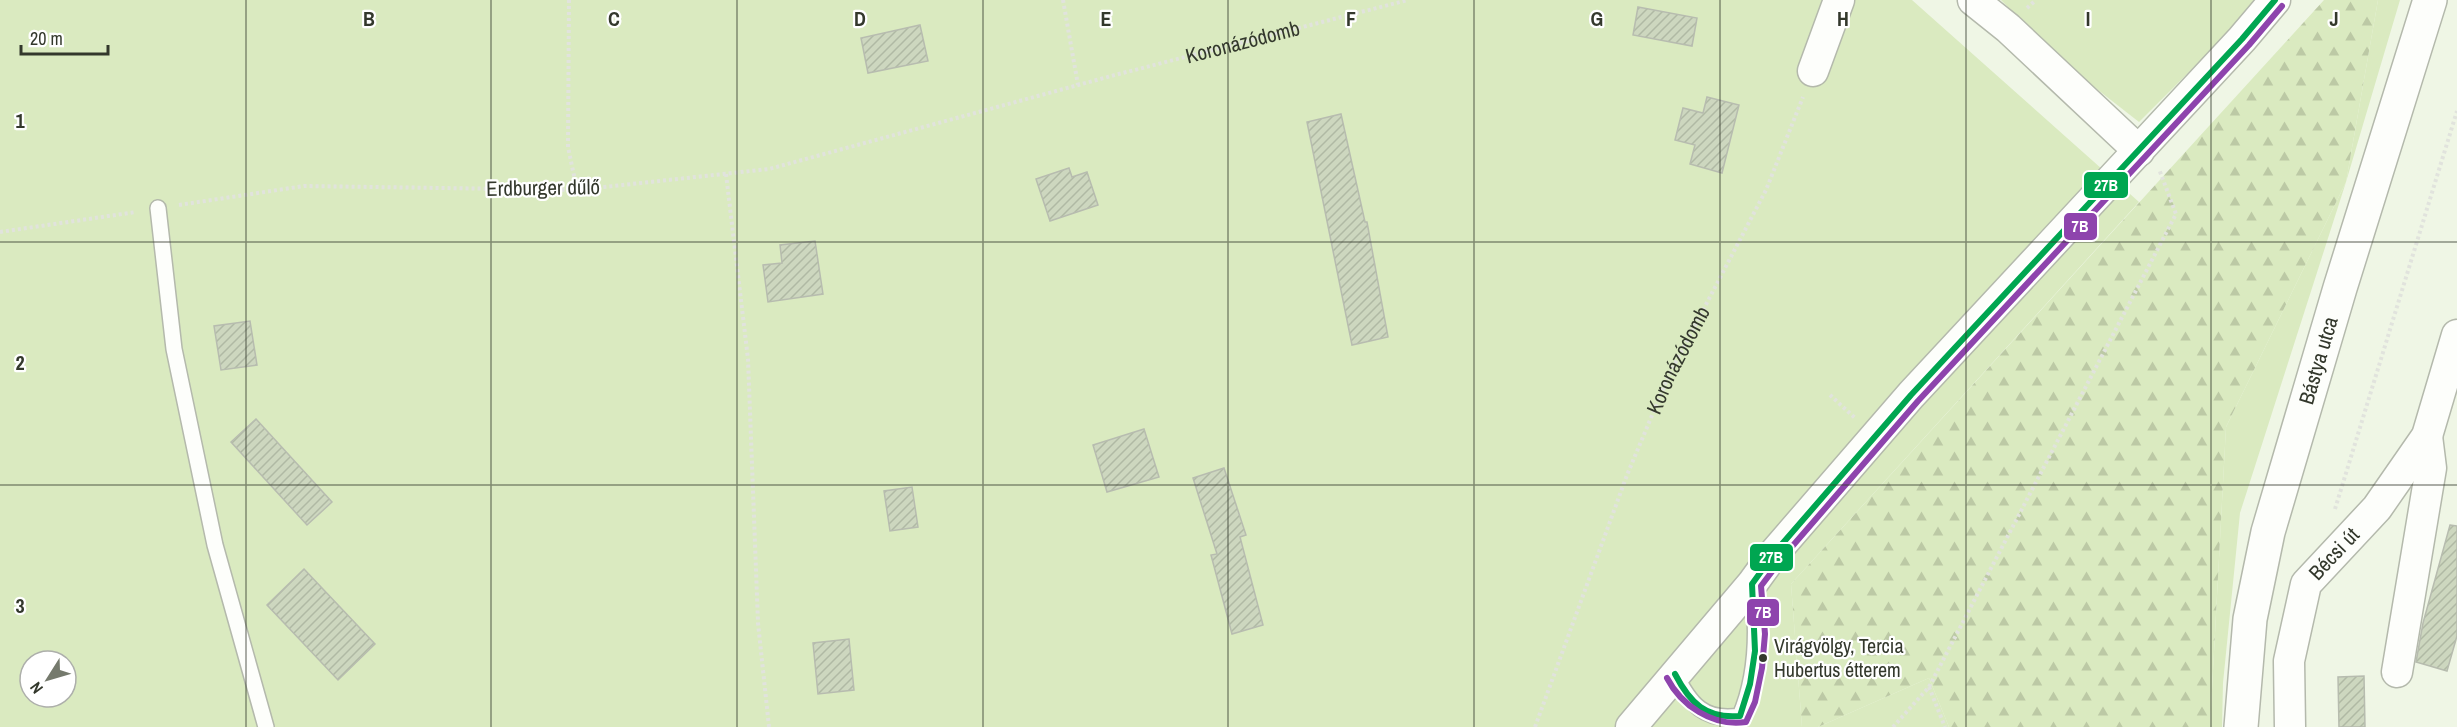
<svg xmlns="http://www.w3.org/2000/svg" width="2457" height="727" viewBox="0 0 2457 727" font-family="'Archivo Narrow',sans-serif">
<defs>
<pattern id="forest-firs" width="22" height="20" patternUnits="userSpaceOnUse" patternTransform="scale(1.5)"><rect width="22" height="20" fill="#daeac0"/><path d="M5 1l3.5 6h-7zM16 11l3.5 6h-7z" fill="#bcc9a5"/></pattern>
<pattern id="building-hatch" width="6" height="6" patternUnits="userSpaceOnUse" patternTransform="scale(1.5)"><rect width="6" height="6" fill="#cdd7bf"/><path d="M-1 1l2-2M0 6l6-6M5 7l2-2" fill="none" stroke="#b0b9a4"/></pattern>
</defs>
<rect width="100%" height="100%" fill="#eff6e5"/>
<!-- green -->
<g fill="#daeac0" fill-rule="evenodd">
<path d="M0 0H1912L2139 202 1791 584 1802 727H0ZM30 661H66V697H30Z"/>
<polygon points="2001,0 2261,0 2139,122 2061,61"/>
<polygon points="2378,0 2400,0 2346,182 2240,513 2223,683 2222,727 2210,727 2226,427 2346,182"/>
<polygon points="1929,678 1949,727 1818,727"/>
</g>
<!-- forest -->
<polygon fill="url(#forest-firs)" points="2324,0 2378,0 2346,182 2226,427 2210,727 1949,727 1929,678 1818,727 1802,727 1791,584"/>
<!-- building -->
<g fill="url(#building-hatch)" stroke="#b7bcaf" stroke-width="1.5">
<polygon points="1638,7 1697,18 1692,46 1633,35"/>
<polygon points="920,25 928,61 868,73 861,38"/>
<polygon points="1707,97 1739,105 1722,173 1690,164 1695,145 1675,140 1683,108 1703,113"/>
<polygon points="1341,114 1365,222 1367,222 1388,337 1352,345 1307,122"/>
<polygon points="1069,168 1072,177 1087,172 1098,205 1050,221 1036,179"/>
<polygon points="815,241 823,294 768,302 763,265 782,263 780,245"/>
<polygon points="250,321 257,365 221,370 214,326"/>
<polygon points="256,419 332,502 307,525 231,442"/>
<polygon points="1144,429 1159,477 1107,492 1093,445"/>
<polygon points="1224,468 1246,535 1240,537 1263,625 1232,634 1211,555 1217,554 1193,478"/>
<polygon points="912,487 918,527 890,531 884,491"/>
<polygon points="2450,525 2457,526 2457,636 2447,671 2416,662 2423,623"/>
<polygon points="304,569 375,644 338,680 267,605"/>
<polygon points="849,639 854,690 818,694 813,643"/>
<polygon points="2364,676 2365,727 2339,727 2338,677"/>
</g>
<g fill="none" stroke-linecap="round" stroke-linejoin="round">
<!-- lane casing -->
<g stroke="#b4b9ac" stroke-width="18">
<g id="lane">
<polyline points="158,208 174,349 215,545 266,727"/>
<path d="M1675 674C1690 704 1704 722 1740 716 1758 674 1758 628 1752 584"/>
</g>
</g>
<!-- street casing -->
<g stroke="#b4b9ac" stroke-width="33">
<g id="street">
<polyline points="1973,0 2008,28 2139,151"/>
<polyline points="1813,71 1839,0"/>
<polyline points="2397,672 2431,468 2427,436"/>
<polyline points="1631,727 1752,584 1776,551 1911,395 2242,39 2275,0"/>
<path id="s3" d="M2290 727 2289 661 2306 584 2377 508 2427 436 2457 335"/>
</g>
</g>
<!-- primary casing -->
<g stroke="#b4b9ac" stroke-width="36">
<g id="primary">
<path id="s4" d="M2241 727 2250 619 2268 532 2340 288 2430 0"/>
</g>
</g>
<!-- path -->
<g stroke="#e1e3dd" stroke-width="4" stroke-dasharray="3 3" stroke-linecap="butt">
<polyline points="569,0 568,147 577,190"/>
<polyline points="1063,0 1078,85"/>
<polyline points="2027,8 2036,0"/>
<polyline points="726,174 748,359 758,623 769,727"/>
<path id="s1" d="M179 205 304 186 577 190 769 169 1115 75 1408 0"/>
<polyline points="0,232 136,212"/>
<polyline points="1830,395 1855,418"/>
<polyline points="2335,509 2457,111"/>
<polyline points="1929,687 1945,727"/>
<path id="s2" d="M1535 727 1627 475 1669 375 1766 190 1803 97"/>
<polyline points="1893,727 1929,687 2176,214 2159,169"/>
</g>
<!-- lane -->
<use href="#lane" stroke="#fdfefb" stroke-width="15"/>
<!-- street -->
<use href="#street" stroke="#fdfefb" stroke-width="30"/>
<!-- primary -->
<use href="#primary" stroke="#fdfefb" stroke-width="33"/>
<!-- bus-1 casing -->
<g stroke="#fff" stroke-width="10">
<path id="bus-1" d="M1675 674C1690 703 1706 719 1740 716L1750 684 1755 651 1752 584 1776 551 1911 395 2242 39 2275 0"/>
</g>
<!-- bus-2 casing -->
<g stroke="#fff" stroke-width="10">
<path id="bus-2" d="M1667 678C1681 705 1712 727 1746 722L1755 702 1762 668 1765 634 1761 586 1783 557 1918 401 2249 45 2282 6"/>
</g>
<!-- bus-1 -->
<use href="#bus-1" stroke="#00a651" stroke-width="6"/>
<!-- bus-2 -->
<use href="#bus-2" stroke="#8e44ad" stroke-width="6"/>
</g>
<!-- grid -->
<path fill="none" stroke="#33382c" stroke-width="1.5" stroke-opacity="0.55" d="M246 0V727M491 0V727M737 0V727M983 0V727M1228 0V727M1474 0V727M1720 0V727M1966 0V727M2211 0V727M0 242H2457M0 485H2457"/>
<!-- markers -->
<circle fill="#33382c" stroke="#fff" stroke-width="2" cx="1763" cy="658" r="5"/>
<g text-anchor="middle" stroke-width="4.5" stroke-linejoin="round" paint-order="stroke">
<!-- bus labels -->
<g font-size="20" fill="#33382c" stroke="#fff" text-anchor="start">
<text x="1774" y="653">Virágvölgy, Tercia<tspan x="1774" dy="24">Hubertus étterem</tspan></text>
</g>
<!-- street labels -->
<g font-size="21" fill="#33382c" stroke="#fff">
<text dy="7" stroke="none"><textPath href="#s1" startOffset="1083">Koronázódomb</textPath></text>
<text transform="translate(543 188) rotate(-1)" y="7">Erdburger dűlő</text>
<text dy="7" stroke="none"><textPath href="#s2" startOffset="394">Koronázódomb</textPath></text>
<text dy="7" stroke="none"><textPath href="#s4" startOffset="376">Bástya utca</textPath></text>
<text dy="7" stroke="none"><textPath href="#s3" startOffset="186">Bécsi út</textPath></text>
</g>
</g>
<g font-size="20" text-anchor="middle" font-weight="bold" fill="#33382c" stroke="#fff" stroke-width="4.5" stroke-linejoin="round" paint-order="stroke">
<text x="369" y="26">B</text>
<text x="614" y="26">C</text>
<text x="860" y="26">D</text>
<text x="1106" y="26">E</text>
<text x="1351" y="26">F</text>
<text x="1597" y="26">G</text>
<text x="1843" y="26">H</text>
<text x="2088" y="26">I</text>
<text x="2334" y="26">J</text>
<text x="20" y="128">1</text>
<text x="20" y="370">2</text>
<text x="20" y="613">3</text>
</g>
<g stroke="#fff" stroke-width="2">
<rect x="2083" y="171" width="46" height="28" rx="6" fill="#00a651"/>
<rect x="2063" y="212" width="35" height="29" rx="6" fill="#8e44ad"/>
<rect x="1749" y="543" width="45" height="29" rx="6" fill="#00a651"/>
<rect x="1746" y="598" width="34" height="29" rx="6" fill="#8e44ad"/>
</g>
<g font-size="16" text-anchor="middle" font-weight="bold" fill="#fff">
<text x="2106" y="191">27B</text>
<text x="2080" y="232">7B</text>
<text x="1771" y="563">27B</text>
<text x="1763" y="618">7B</text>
</g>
<!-- north arrow -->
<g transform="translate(48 679) rotate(233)"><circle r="28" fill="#ffffff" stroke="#adafab" stroke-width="1.5"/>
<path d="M0-4.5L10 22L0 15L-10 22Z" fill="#757a6d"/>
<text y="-9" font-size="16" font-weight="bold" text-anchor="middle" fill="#33382c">N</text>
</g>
<!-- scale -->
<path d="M21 45v9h87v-9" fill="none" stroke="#33382c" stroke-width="3"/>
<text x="30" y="45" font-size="18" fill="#33382c" stroke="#ffffff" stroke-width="4.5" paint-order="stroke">20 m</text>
</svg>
